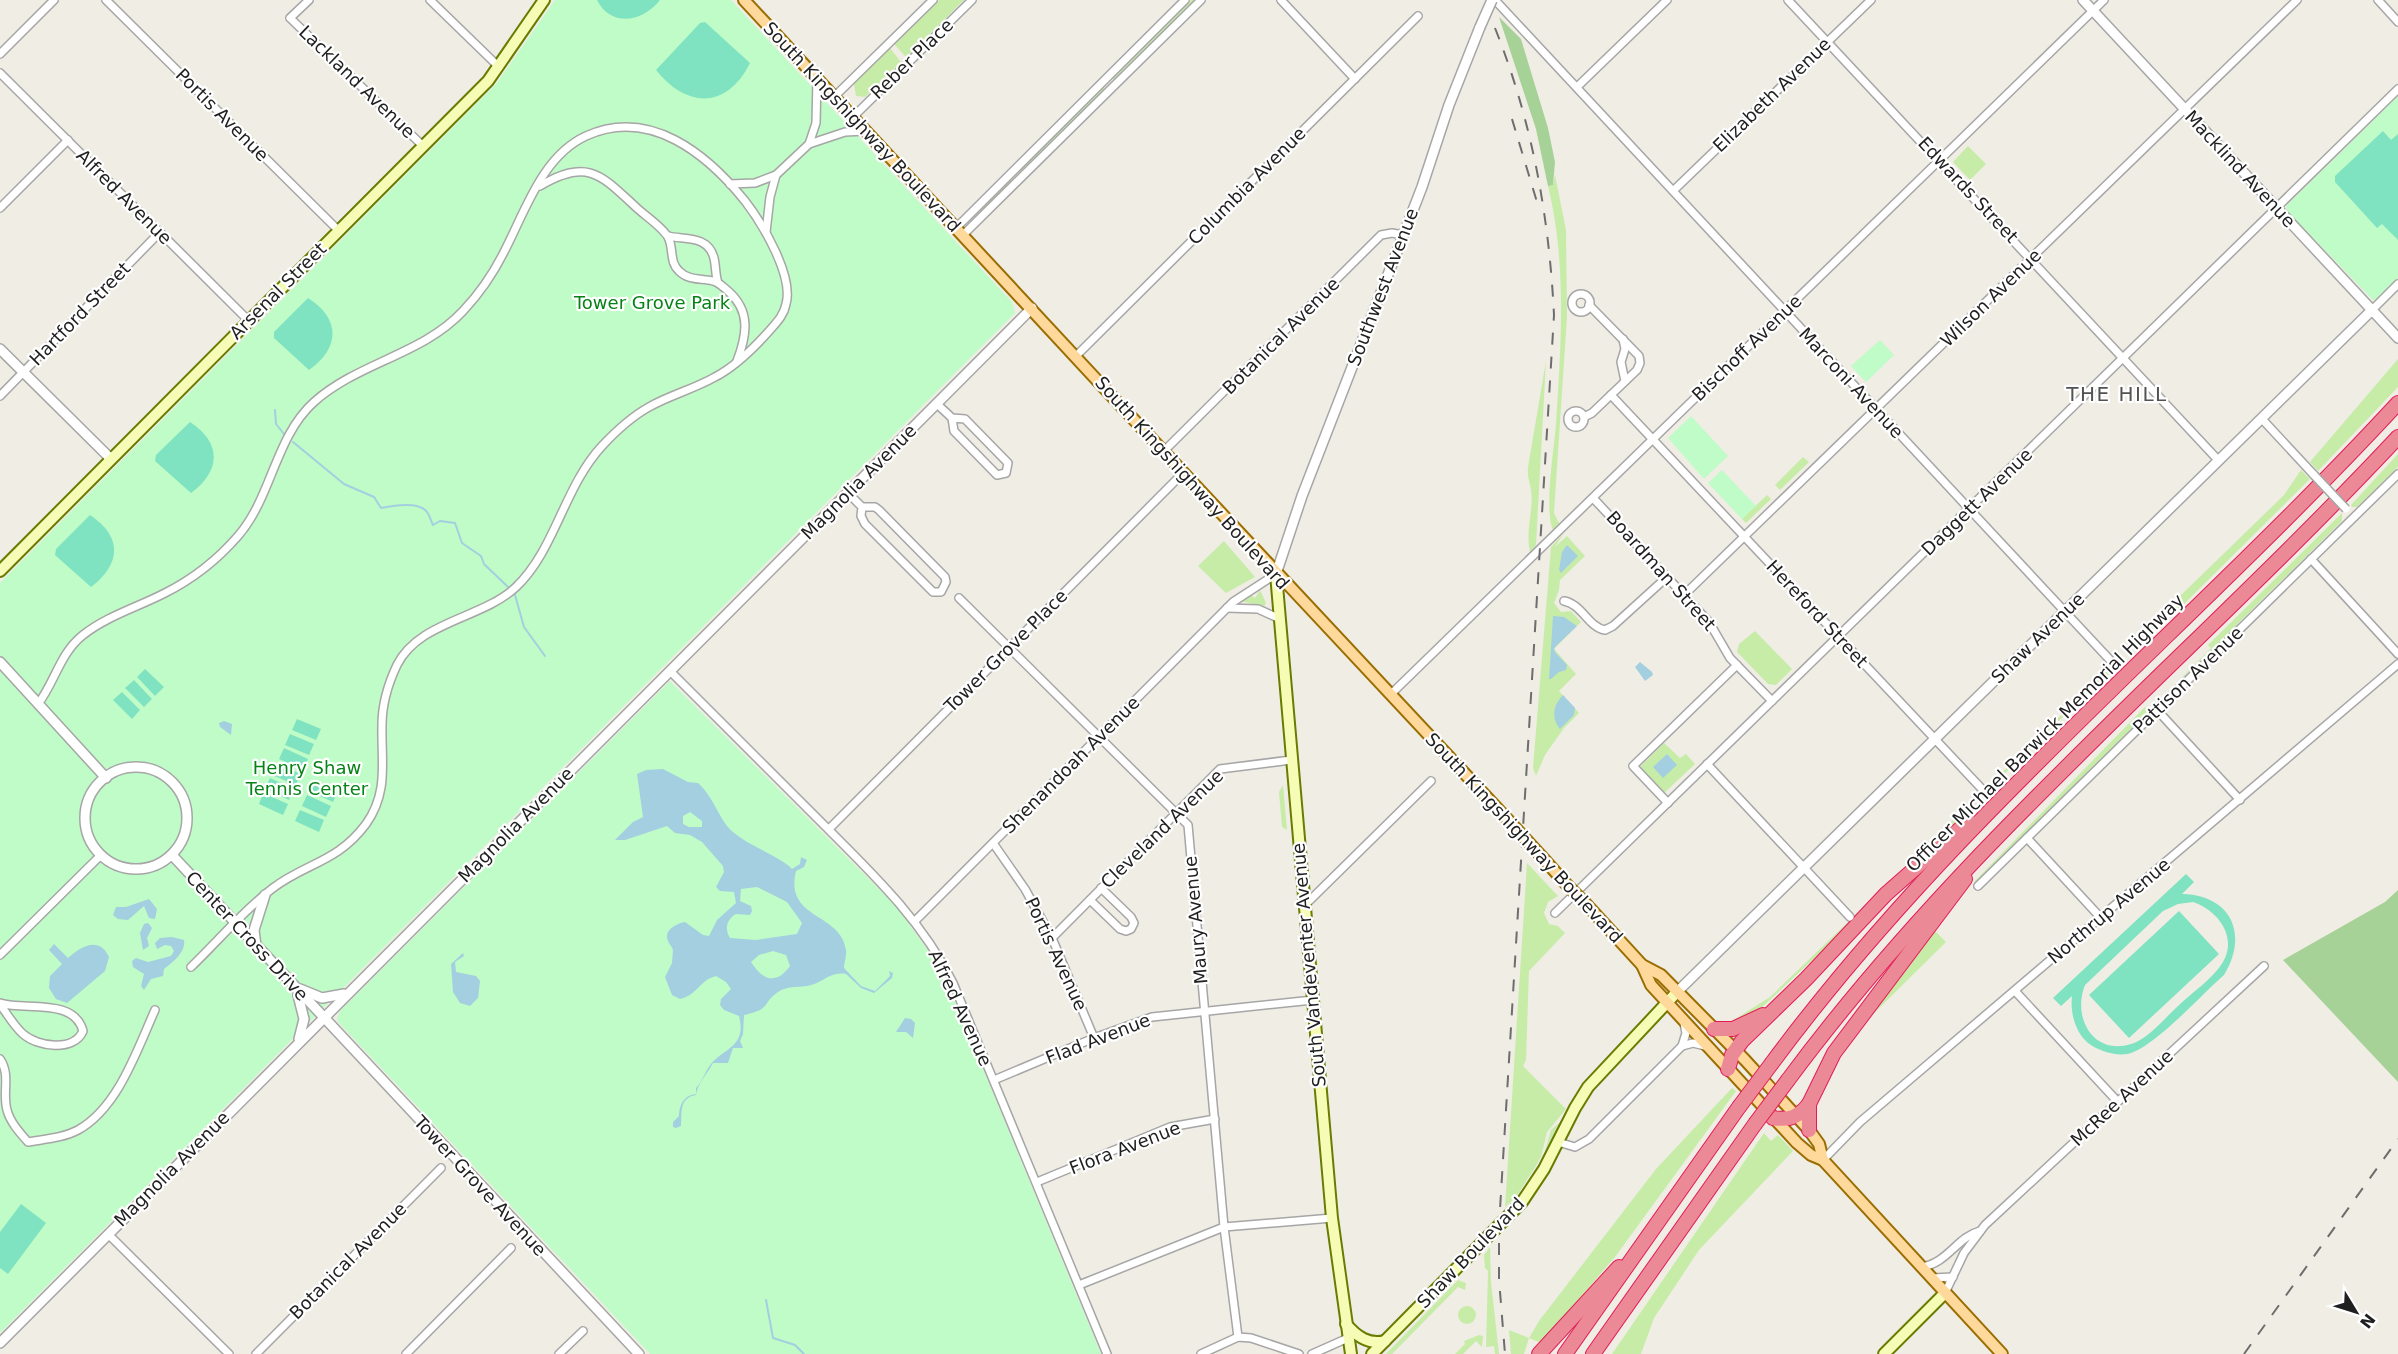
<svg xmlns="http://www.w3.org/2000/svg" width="2398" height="1354" viewBox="0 0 2398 1354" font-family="'DejaVu Sans',sans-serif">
<rect width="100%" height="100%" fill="#f0ede5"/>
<!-- grass -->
<g fill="#c7eca8">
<polygon points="939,0 964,0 906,57 894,44"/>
<polygon points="1191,0 1196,0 1113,80 1113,77"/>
<polygon points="890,48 901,62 865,97 856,96 854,84"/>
<polygon points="1103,87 1105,90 1019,173 1019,170"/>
<polygon points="1968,146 1986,164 1970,180 1953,162"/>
<path d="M1555 175 1566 230 1567 317 1554 513 1559 523 1553 530C1544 511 1554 448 1556 424 1561 346 1567 263 1548 186L1553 185Z"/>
<polygon points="1009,180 1012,180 1011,183 971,220"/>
<polygon points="2398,359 2398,387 2318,471 2310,462"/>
<path d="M1546 361 1536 545 1530 552C1525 529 1534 511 1531 490 1530 482 1527 477 1528 467Z"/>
<polygon points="2398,454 2398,467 2357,507 2352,507 2351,505"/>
<polygon points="1803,457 1809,462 1780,490 1775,485"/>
<polygon points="2301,470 2310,479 2176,612 2173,610 2147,634 2144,631 2284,495"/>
<polygon points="1767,495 1771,499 1746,523 1742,519"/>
<polygon points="2342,513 2342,521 2150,710 2211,648 2208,645"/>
<polygon points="1564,533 1555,547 1567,536 1585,556 1560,580 1559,590 1554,603 1561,612 1571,611 1581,622 1554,649 1576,674 1559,691 1579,713 1564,728 1545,755 1536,776 1533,768 1551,547"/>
<polygon points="1224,541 1255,577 1226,593 1198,566"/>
<polygon points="1260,590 1266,603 1264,607 1241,601 1251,595 1255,598"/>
<polygon points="1755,631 1792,669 1776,685 1768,684 1737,652 1739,644"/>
<polygon points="2118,660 2122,663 2053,726 1938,839 1919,853"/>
<polygon points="2145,707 2149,711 1975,883 1974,882"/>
<polygon points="1664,743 1680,758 1686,754 1695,764 1664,793 1641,770 1641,766"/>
<polygon points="1283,785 1287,830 1282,827 1279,792"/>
<polygon points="1527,863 1558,896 1548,902 1544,913 1549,924 1558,926 1565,933 1529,971 1526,1060 1523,1066 1566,1109 1547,1132 1541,1157 1534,1169 1516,1197 1505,1207"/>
<path d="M1871 900 1839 935 1756 1013C1745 1020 1731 1026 1719 1022L1732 1021 1770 997Z"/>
<polygon points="1934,930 1946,942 1853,1034 1905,971"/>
<polygon points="1732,1088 1736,1091 1615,1257 1541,1343 1529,1338 1524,1354 1511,1354 1509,1330 1529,1338 1539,1321 1656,1169"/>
<polygon points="1559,1123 1561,1124 1542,1164 1518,1197 1543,1158 1551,1130"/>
<polygon points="1764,1133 1771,1141 1778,1135 1793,1151 1699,1250 1654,1318 1641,1354 1612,1354"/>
<polygon points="1490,1247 1491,1282 1499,1354 1495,1354 1494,1346 1486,1347 1488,1271 1485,1268 1484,1255"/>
<polygon points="1458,1280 1466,1283 1465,1290 1458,1287 1392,1354 1386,1354"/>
<circle cx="1467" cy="1315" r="9"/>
<polygon points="1479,1335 1483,1336 1482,1347 1476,1341 1463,1354 1455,1354 1465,1344 1464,1341"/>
</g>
<!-- forest -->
<g fill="#a6d197">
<polygon points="1499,17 1521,39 1548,128 1555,162 1553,185 1548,186 1536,129"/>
<polygon points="2398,890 2398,1082 2283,960 2385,902"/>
</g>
<!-- park -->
<g fill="#c0fcc7">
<polygon points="555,0 731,0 1012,302 1015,313 0,1333 0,583 496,84"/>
<polygon points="2398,96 2398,278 2374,301 2287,211 2286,206"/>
<polygon points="1880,340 1894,355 1866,382 1851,366"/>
<polygon points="1691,416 1728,456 1704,479 1668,438"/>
<polygon points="1722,470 1756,506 1742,519 1708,483"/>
<polygon points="670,681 895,905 935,960 961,1016 1101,1354 650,1354 338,1022 337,1018 340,1011"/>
</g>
<!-- pitch -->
<g fill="#7fe3c1" fill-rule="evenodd">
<path d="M597 0H660C643 22 611 28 597 0Z"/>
<path d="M705 22 750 63C727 109 687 109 656 70L700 23Z"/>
<polygon points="2383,131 2391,140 2398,134 2398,240 2382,224 2377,228 2335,182 2335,176"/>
<path d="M308 298C341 319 340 348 309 370L274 338V332Z"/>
<path d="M190 422C222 443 221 471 191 493L155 461 156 455Z"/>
<path d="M90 515C123 537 121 564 91 587L55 555 56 549Z"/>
<polygon points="145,669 164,687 155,696 137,677"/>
<polygon points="134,680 152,699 144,707 125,688"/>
<polygon points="122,692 140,710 132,719 113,700"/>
<polygon points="297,719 321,729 316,740 292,730"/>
<polygon points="290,734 314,744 309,755 285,745"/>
<polygon points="284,748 308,759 303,770 279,759"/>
<polygon points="277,764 301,774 296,785 272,775"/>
<polygon points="270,778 294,789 289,800 265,789"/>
<polygon points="314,780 338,791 333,802 309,791"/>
<polygon points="263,793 288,804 283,815 259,804"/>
<polygon points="307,795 331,806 326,817 302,806"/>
<polygon points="300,810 324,820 319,832 295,821"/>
<path d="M2186 874 2194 882 2182 894C2231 895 2249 934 2224 975 2203 993 2152 1050 2127 1054 2114 1056 2099 1051 2088 1043 2075 1032 2070 1012 2072 996L2061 1006 2053 998ZM2193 902C2217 910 2238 936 2223 962 2213 979 2191 993 2177 1007 2164 1019 2148 1039 2131 1044 2093 1056 2072 1017 2085 985L2163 911 2178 904Z"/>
<polygon points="2179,911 2219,954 2129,1038 2089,995"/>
<polygon points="21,1204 46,1223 8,1274 0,1268 0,1232"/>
</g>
<!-- water -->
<g fill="#a3cfe0" fill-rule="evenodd">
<polygon points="1567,545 1578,556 1561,573 1559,570 1562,552"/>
<polygon points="1553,616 1564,617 1577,626 1554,648 1555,652 1567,665 1566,670 1559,672 1551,679 1549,679"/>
<polygon points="1640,662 1652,672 1653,675 1645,681 1635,667"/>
<path d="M1563 695 1575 708 1574 715 1560 729C1551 718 1553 705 1563 695Z"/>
<polygon points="224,721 232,724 231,735 220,727 219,723"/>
<polygon points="1667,754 1677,765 1663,778 1653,767"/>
<path d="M663 769 688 782 698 783C714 797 720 822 733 832 749 846 781 857 792 869L800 864 801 857 807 860 804 867 796 871C784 920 841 912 846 950 847 956 844 962 844 968L861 986 875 991 890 976 889 971 893 973 892 978 874 993 861 988 846 974C830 971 824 982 811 985 800 988 788 985 778 992 761 1004 772 1009 744 1015L743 1034 740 1041 743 1048H733L728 1063H713C708 1073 697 1084 696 1095 679 1098 682 1112 681 1126L676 1128 673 1127V1122L679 1116C679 1105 684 1095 696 1094V1088C703 1081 705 1071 711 1064 724 1048 747 1047 739 1016L724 1010 720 1005 721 999 731 989 726 982 716 976C700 980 696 996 680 999L672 995 665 977 672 963 673 950C672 946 667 942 667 937 666 929 678 923 685 922L703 935 709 936 717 920 736 903 734 892 720 891 716 887 724 872 723 866 702 842 690 835 675 833 667 826 625 840H615L633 822 643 817 637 774 646 770ZM690 812 702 821V827H689L683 824V816ZM757 887 787 902 802 923 797 934 756 940 730 938C724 929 727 919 736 914L750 915 752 911 751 906 740 901 741 889ZM773 951 786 955 790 966C775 987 761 978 751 962L759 955Z"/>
<polygon points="149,899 157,909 155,919 149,918 144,906 128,920 118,919 113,915 116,907 126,907"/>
<polygon points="148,923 152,928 147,938 149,946 143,950 140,933 144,924"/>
<path d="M172 937 184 940C186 952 173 962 164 969L163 976 151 979 144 990 141 986 144 974 133 967 132 961 136 958 148 962 171 956 174 951 171 946 165 945 157 949 155 943 160 938Z"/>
<path d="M54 944 68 958C80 947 99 935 109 957L105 971 67 1003 56 999 49 988 50 976 62 964 49 950Z"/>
<polygon points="463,953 464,956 455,962 456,972 476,976 480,981 478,998 470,1006 460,1003 453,992 451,964"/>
<polygon points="905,1018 911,1019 915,1023 913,1038 906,1032 896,1032"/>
</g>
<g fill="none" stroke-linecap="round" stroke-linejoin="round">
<!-- stream -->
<g stroke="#a3cfe0" stroke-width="2">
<polyline points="275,410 276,424 284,434"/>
<path d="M293 442 344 484 374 497 381 508C391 506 419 501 427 512 430 516 431 521 433 525L440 521 455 523 462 543 481 556 484 564 508 587"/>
<polyline points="515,595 524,627 545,656"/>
<polyline points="766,1300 773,1338 795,1345 804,1354"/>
</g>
<!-- minor casing -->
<g stroke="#a6a6a6" stroke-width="10">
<g id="minor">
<polyline points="106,0 338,230"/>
<polyline points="309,0 290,18 423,146"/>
<polyline points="430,0 499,67"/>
<polyline points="1281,0 1355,79"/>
<polyline points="1495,0 2110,660"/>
<polyline points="1788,0 2219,461"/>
<polyline points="2378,0 2398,22"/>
<polyline points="0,54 54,0"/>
<polyline points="0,73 249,321"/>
<polyline points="1577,87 1667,0"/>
<polyline points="834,97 933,0"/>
<polyline points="853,117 972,0"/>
<polyline points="809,144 816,123 817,79"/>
<polyline points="730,184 755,183 776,175 809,144 845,132 865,131"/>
<path d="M540 186C589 157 602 176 638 209 647 217 662 227 668 237 674 248 669 262 679 271 689 281 701 278 713 281 719 282 723 287 728 291 751 311 747 335 737 361"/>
<polyline points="1674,190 1871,0"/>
<polyline points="0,208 68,140"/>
<polyline points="956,228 1185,0"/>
<polyline points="766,232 770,197 776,175"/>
<polyline points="963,235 1201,0"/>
<path d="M668 236C685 240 708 235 714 258 716 266 715 274 718 283"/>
<circle cx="1581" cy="303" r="9"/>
<polyline points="2372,310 2398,284"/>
<polyline points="1623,339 1625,349 1621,362 1625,381"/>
<polyline points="1076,356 1418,16"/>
<polyline points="1611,395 1981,788"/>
<polyline points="0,396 160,232"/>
<polyline points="937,404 952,418 954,431 997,475 1006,473 1008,463 965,419 952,418"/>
<circle cx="1576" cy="419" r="8"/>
<polyline points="1584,417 1592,413 1637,370 1640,363 1639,356 1589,305"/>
<polyline points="2262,419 2314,475"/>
<polyline points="1164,451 1381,235 1392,233 1403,235"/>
<polyline points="848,493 862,507 861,516 865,524 933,592 941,592 946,582 945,577 879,510 875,507 862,507"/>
<polyline points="1593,498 1709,622 1730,658 1772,701"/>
<polyline points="2311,559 2398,654"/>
<polyline points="1684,595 2297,0"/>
<polyline points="959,598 1188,825 1224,1227 1238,1337"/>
<path d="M1564 601C1582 604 1588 627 1605 630L1613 626 1667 577"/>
<polyline points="1227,608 1258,609 1278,618"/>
<path d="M670 671C722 723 774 775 826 827 874 875 922 921 953 983L1107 1354"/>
<polyline points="1390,695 2104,0"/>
<path d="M38 704C55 682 60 653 83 635 107 616 138 607 165 593 193 579 218 559 238 536 272 497 275 437 314 402 359 362 422 355 463 311 480 293 493 274 504 252 525 212 542 156 586 136 650 107 707 154 745 201 762 223 794 276 786 304 784 315 777 322 770 330 754 348 736 366 715 377 694 389 670 395 649 407 631 417 616 431 602 446 564 487 555 550 516 587 482 619 419 621 397 665 388 684 382 704 382 725 381 761 389 792 366 824 338 862 306 863 273 888 244 910 218 941 191 967"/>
<polyline points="2157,710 2240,800"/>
<polyline points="1707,764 1850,917"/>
<polyline points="1668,803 1633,766 1737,665"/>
<polyline points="829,829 1184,472"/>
<polyline points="2027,838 2101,918"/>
<polyline points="993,843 1025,889 1052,938 1094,1038"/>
<polyline points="1978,886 2398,474"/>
<polyline points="1090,900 1120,929 1126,931 1131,929 1134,923 1131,917 1101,888"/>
<polyline points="1304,906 1431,781"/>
<polyline points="1555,913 2398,89"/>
<polyline points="915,921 1233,602 1276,574"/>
<polyline points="1052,938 1220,769 1291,760"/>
<polyline points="0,955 101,855"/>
<polyline points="2015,991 2117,1101"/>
<path d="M0 1003C24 1011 74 997 83 1031 74 1052 38 1047 23 1034 14 1026 7 1014 0 1004"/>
<polyline points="1682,1046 1693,1043 1705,1046"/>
<path d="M0 1059C11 1075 2 1092 7 1110 10 1122 20 1133 28 1142 45 1139 63 1138 78 1130 118 1108 137 1050 155 1010"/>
<polyline points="994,1080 1094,1038 1152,1017 1313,1000"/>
<polyline points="1558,1142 1575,1147 1589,1139 1682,1046 1686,1033 1684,1023"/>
<polyline points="1823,1160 1860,1122 2398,664"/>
<polyline points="1037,1182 1170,1127 1215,1119"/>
<polyline points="108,1234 229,1354"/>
<path d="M1921 1267C1947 1264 1957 1237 1980 1231"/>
<polyline points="1932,1278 1953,1277"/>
<polyline points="1079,1285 1224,1227 1332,1218"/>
<polyline points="1945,1293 1964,1253 1985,1225 2264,966"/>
<polyline points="256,1354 441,1168"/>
<polyline points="406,1354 511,1248"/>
<polyline points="559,1354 583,1331"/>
<polyline points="1201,1354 1238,1337 1251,1338 1299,1354"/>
<polyline points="1312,1354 1348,1338"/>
</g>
</g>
<!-- tertiary casing -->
<g stroke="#a6a6a6" stroke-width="12">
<g id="tertiary">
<polyline points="2083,0 2398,338"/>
<polyline points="0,349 111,459"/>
<polyline points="1276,574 1302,496 1422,187 1449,105 1480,27"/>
<polyline points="0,662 106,778"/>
<circle cx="136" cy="818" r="51"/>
<polyline points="172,855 639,1354"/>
<polyline points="256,946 254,930 265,895"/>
<polyline points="300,989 322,998 344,994"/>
<polyline points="1677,992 2372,310"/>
<polyline points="298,995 304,1019 299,1039"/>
<polyline points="0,1343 1032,308"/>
</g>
</g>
<!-- secondary casing -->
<g stroke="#687c00" stroke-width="14">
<g id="secondary">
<polyline points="0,571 488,81 544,0"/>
<polyline points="1276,574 1332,1218 1351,1354"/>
<path d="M1346 1324C1357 1337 1369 1345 1385 1341"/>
<polyline points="1372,1354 1522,1202 1544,1169 1575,1108 1588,1087 1677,992"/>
<polyline points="1884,1354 1945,1293"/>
</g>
</g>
<!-- primary casing -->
<g stroke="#9a6e00" stroke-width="14">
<g id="primary">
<path d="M744 0C999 274 1253 550 1510 822"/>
<polyline points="1542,857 1567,885"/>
<polyline points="1586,904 1642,965 1661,975 1745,1060 1809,1130 1819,1144 1823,1160"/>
<polyline points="1642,965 1651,985 1797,1143 1811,1155 1823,1160 2002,1354"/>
</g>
</g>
<!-- motorway casing -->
<g stroke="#e31c57" stroke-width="16">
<g id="motorway">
<polyline points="1714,1029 1733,1029 1763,1015"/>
<path d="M1772 1063C1953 818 2192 626 2398 403"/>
<polyline points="1728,1069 1732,1055 1742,1041 1806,979 1886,894 1969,821"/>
<path d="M1788 1080C1965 841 2196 653 2398 437"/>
<path d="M1773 1118C1789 1121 1800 1116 1809 1104"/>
<polyline points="1809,1130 1809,1104 1834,1053 1965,879"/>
<polyline points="1539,1354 1619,1267"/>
<polyline points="1565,1354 1739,1107"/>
<polyline points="1593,1354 1755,1124"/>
</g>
</g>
<!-- minor -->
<use href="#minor" stroke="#fff" stroke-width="7"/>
<!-- tertiary -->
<use href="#tertiary" stroke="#fff" stroke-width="9"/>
<!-- secondary -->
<use href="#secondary" stroke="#f6fcb6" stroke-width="10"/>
<!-- primary -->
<use href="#primary" stroke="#ffd89b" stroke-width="10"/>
<!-- motorway -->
<use href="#motorway" stroke="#eb8996" stroke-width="14"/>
<!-- rail -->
<g stroke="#6d6d6d" stroke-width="2" stroke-dasharray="12 12" stroke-linecap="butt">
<path d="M1495 28C1532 121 1549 215 1554 315L1499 1226V1279L1505 1354"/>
<polyline points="1512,119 1537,202"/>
<polyline points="2244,1354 2398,1139"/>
</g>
<!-- minor-bridge casing -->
<g stroke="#a6a6a6" stroke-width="10" stroke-linecap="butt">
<polyline id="minor-bridge" points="2314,475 2346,509"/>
</g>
<!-- tertiary-bridge casing -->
<g stroke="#a6a6a6" stroke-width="12" stroke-linecap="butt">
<polyline id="tertiary-bridge" points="1480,27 1492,0"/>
</g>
<!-- primary-bridge casing -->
<g stroke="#9a6e00" stroke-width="14" stroke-linecap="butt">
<g id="primary-bridge">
<polyline points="1510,822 1542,857"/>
<polyline points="1567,885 1586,904"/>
</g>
</g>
<!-- motorway-bridge casing -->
<g stroke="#e31c57" stroke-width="16" stroke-linecap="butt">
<g id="motorway-bridge">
<polyline points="1739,1107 1772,1063"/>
<polyline points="1755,1124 1788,1080"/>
</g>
</g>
<!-- minor-bridge -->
<use href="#minor-bridge" stroke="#fff" stroke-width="7"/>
<!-- tertiary-bridge -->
<use href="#tertiary-bridge" stroke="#fff" stroke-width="9"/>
<!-- primary-bridge -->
<use href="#primary-bridge" stroke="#ffd89b" stroke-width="10"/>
<!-- motorway-bridge -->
<use href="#motorway-bridge" stroke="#eb8996" stroke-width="14"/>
</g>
<g text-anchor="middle" stroke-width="4.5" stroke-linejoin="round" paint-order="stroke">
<!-- street labels -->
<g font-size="18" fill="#1f1f1f" stroke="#fff">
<text transform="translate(912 59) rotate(-44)" y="6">Reber Place</text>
<text transform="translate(357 82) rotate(44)" y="6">Lackland Avenue</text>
<text transform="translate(1772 95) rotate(-44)" y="6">Elizabeth Avenue</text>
<text transform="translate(222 115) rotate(45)" y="6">Portis Avenue</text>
<text transform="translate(862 127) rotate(47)" y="6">South Kingshighway Boulevard</text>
<text transform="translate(2240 169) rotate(47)" y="6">Macklind Avenue</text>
<text transform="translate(1247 186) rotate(-45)" y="6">Columbia Avenue</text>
<text transform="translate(1968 190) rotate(47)" y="6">Edwards Street</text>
<text transform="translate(124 197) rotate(45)" y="6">Alfred Avenue</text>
<text transform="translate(1383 287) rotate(-69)" y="6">Southwest Avenue</text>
<text transform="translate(278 291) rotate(-45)" y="6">Arsenal Street</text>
<text transform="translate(1991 298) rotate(-44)" y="6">Wilson Avenue</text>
<text transform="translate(80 314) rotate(-46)" y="6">Hartford Street</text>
<text transform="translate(1281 336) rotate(-45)" y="6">Botanical Avenue</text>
<text transform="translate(1747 348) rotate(-44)" y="6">Bischoff Avenue</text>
<text transform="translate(1851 383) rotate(47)" y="6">Marconi Avenue</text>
<text transform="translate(859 482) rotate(-45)" y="6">Magnolia Avenue</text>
<text transform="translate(1192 483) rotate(48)" y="6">South Kingshighway Boulevard</text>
<text transform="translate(1977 502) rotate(-44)" y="6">Daggett Avenue</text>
<text transform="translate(1661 571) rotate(48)" y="6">Boardman Street</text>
<text transform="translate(1817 614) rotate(47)" y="6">Hereford Street</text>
<text transform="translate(2038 638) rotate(-44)" y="6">Shaw Avenue</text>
<text transform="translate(1006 651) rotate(-45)" y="6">Tower Grove Place</text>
<text transform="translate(2188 680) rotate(-44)" y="6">Pattison Avenue</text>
<text transform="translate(2045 733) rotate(-45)" y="6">Officer Michael Barwick Memorial Highway</text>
<text transform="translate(1071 765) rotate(-45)" y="6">Shenandoah Avenue</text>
<text transform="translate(516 825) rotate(-45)" y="6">Magnolia Avenue</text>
<text transform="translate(1162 829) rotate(-44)" y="6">Cleveland Avenue</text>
<text transform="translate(1524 838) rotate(47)" y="6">South Kingshighway Boulevard</text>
<text transform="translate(2109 911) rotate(-40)" y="6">Northrup Avenue</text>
<text transform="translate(1196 920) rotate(-95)" y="6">Maury Avenue</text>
<text transform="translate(247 936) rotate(47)" y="6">Center Cross Drive</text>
<text transform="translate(1056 954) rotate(65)" y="6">Portis Avenue</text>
<text transform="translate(1309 965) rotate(-95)" y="6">South Vandeventer Avenue</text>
<text transform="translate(960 1008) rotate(65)" y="6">Alfred Avenue</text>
<text transform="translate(1098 1039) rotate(-21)" y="6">Flad Avenue</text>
<text transform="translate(2122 1098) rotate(-43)" y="6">McRee Avenue</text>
<text transform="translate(1125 1148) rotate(-21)" y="6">Flora Avenue</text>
<text transform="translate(172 1169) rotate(-45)" y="6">Magnolia Avenue</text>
<text transform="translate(480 1186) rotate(47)" y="6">Tower Grove Avenue</text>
<text transform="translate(1471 1253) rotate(-46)" y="6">Shaw Boulevard</text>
<text transform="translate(348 1261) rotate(-45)" y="6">Botanical Avenue</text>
</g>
<!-- park labels -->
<g font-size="18" fill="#068317" stroke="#fff">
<text x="652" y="309">Tower Grove Park</text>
<text x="307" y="774">Henry Shaw<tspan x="307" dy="21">Tennis Center</tspan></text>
</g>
<!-- neighbourhood labels -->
<g font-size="20" letter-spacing="1.5" fill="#525252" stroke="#fff">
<text x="2117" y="401">THE HILL</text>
</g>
</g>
<!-- north arrow -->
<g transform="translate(2356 1312) rotate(128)" stroke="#ffffff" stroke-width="4.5" paint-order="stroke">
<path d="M0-4.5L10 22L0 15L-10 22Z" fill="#1f1f1f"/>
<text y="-9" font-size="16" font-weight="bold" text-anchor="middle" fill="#1f1f1f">N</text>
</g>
</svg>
